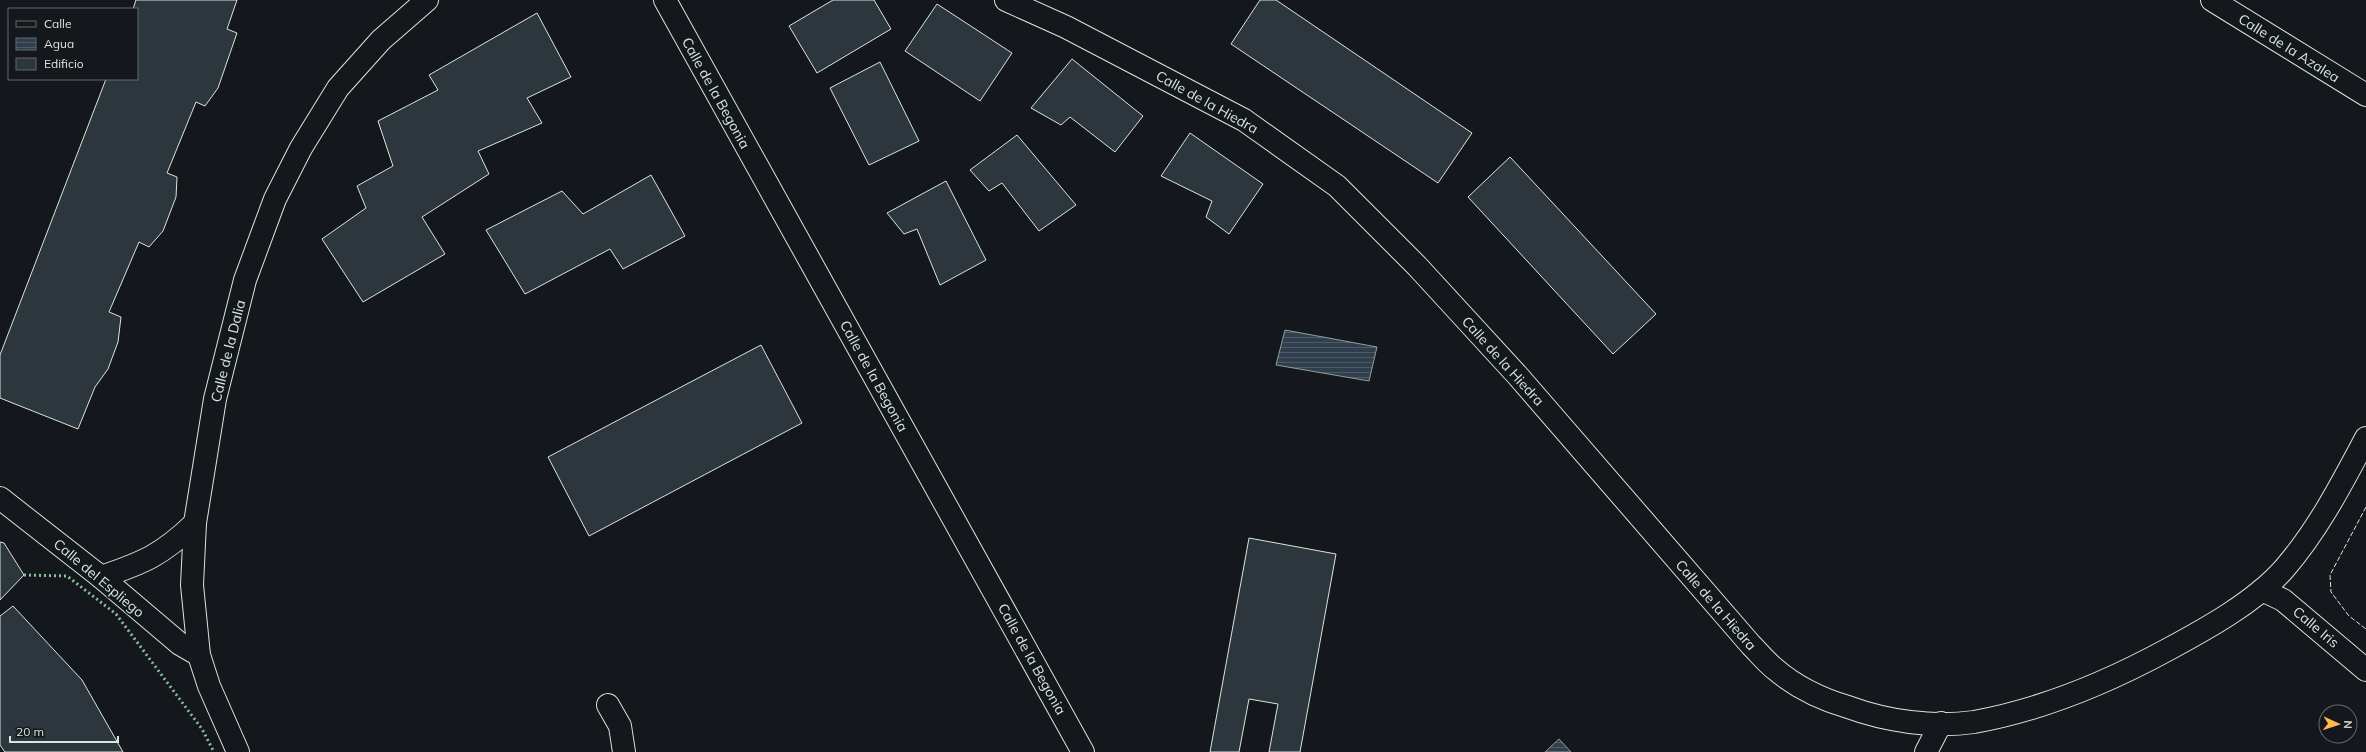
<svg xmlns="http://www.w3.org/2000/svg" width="2366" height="752" viewBox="0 0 2366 752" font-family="Mulish,sans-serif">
<defs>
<pattern id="water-rules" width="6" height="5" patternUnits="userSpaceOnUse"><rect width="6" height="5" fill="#2f3f4d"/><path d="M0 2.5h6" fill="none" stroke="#4c5b66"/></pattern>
</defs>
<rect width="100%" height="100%" fill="#14181c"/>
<!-- water -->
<g fill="url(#water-rules)" stroke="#939e99">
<polygon points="1285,330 1377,347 1369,381 1276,365"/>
<polygon points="1559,739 1571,752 1545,752"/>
</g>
<!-- building -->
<g fill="#2c363c" stroke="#d8e6dc">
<polygon points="136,0 237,0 227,29 237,33 218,88 205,106 196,102 167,173 177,177 176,197 163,231 149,247 139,242 109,312 121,317 118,342 108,369 95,387 78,429 0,398 0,355 106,79 137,79 137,9 133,9"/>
<polygon points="833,0 874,0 891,29 817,73 789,26"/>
<polygon points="1260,0 1276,0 1472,133 1438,183 1231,44"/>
<polygon points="937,4 1012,53 980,101 905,51"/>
<polygon points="537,13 571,77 527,98 542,123 478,151 489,174 422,217 445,254 363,302 322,239 366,208 357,186 393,166 378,121 438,90 429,75"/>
<polygon points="1072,59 1143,116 1115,152 1070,117 1061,125 1031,108"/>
<polygon points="880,62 919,141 869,165 830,88"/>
<polygon points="1190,133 1263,184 1229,234 1206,217 1212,201 1161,176"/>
<polygon points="1017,135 1076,205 1039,231 1002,183 989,191 970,170"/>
<polygon points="1510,157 1656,314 1613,354 1468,197"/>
<polygon points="651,175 685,236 623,269 610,249 525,294 486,230 562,191 583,214"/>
<polygon points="946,181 986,260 940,285 917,229 904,234 887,213"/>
<polygon points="761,345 802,423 589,536 548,457"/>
<polygon points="1249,538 1336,554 1300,752 1269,752 1278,704 1249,699 1239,752 1210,752"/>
<polygon points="0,542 4,543 24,575 0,600"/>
<polygon points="13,606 82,680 123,752 5,752 0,745 0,616"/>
</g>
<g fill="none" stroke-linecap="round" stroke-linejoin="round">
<!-- minor casing -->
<g stroke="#d8e6dc" stroke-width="24">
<g id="minor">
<polyline points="665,0 1083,752"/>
<path d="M1006 0 1066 27 1244 120 1337 186 1417 266 1518 376 1751 645C1759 653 1766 662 1775 669 1796 687 1821 699 1848 707 1886 721 1933 728 1974 722 2041 710 2108 682 2167 650 2206 629 2255 602 2284 569 2318 530 2342 483 2366 438"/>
<polyline points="2212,0 2366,95"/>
<polyline points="0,498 101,577 180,644 199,655"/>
<path d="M101 577C143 563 162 555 195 523"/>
<polyline points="2262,590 2283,600 2366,670"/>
<polyline points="608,705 620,726 624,752"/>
<polyline points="238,752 209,686 199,655 192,585 195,523 215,399 245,280 275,199 301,148 338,88 381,40 427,0"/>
<polyline points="1926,752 1941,723"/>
</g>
</g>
<!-- minor -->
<use href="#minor" stroke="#14181c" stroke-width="22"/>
<!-- hedge -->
<polyline stroke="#8ac095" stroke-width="3" stroke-dasharray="2 3" stroke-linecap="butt" points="24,575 67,576 116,614 202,729 214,752"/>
<!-- fence -->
<polyline stroke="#d8e6dc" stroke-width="1" stroke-dasharray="5 2" stroke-linecap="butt" points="2366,507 2330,575 2331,592 2349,616 2366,629"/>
</g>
<g text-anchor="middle" stroke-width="3" stroke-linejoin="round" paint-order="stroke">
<!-- street labels -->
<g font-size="14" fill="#d8e6dc" stroke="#14181c">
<text transform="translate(2289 48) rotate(32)" y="5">Calle de la Azalea</text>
<text transform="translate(716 93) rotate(61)" y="5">Calle de la Begonia</text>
<text transform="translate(1207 102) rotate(29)" y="5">Calle de la Hiedra</text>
<text transform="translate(228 351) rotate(-76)" y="5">Calle de la Dalia</text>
<text transform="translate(1503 361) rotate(48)" y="5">Calle de la Hiedra</text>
<text transform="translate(874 376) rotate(61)" y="5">Calle de la Begonia</text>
<text transform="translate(99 578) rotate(40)" y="5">Calle del Espliego</text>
<text transform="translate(1716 605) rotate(49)" y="5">Calle de la Hiedra</text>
<text transform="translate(2316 627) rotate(40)" y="5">Calle Iris</text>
<text transform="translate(1032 659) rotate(61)" y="5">Calle de la Begonia</text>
</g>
</g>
<!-- legend -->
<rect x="8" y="8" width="130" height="72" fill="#14181c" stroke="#626a69"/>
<rect x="16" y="21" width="20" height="6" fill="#14181c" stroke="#626a69"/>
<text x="44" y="28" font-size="12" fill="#d8e6dc">Calle</text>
<rect x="16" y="38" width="20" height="12" fill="url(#water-rules)" stroke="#626a69"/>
<text x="44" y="48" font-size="12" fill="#d8e6dc">Agua</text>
<rect x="16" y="58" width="20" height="12" fill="#2c363c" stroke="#626a69"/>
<text x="44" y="68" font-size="12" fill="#d8e6dc">Edificio</text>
<!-- north arrow -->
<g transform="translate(2338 724) rotate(93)"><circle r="19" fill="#14181c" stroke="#626a69"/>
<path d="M0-3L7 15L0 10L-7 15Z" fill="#ffb74d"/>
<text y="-6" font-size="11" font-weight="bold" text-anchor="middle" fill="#d8e6dc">N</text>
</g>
<!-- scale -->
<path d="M10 736v6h108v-6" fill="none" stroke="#d8e6dc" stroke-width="2"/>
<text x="16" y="736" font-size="12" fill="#d8e6dc" stroke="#14181c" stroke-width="3" paint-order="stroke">20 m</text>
</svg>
